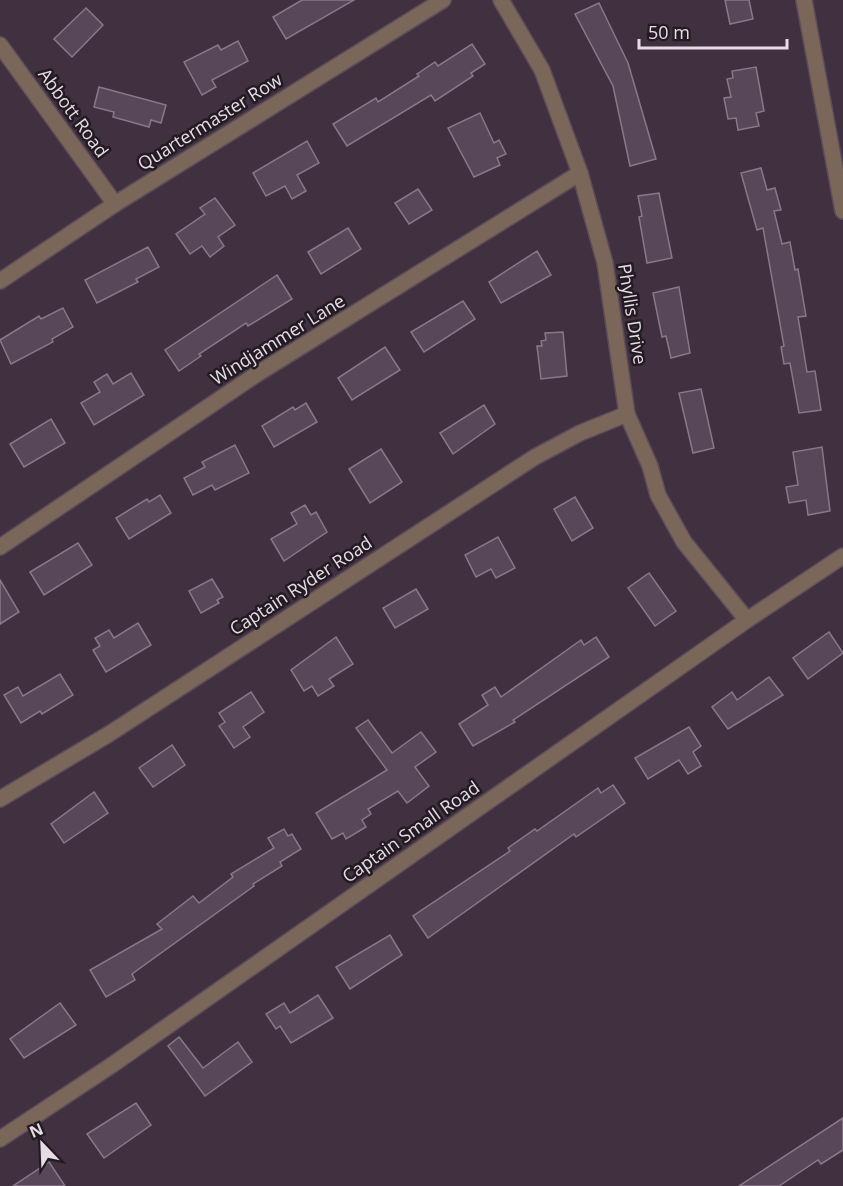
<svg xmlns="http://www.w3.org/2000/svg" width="843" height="1186" viewBox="0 0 843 1186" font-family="'Open Sans',sans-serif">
<rect width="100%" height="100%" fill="#413040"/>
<!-- building -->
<g fill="#584759" stroke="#89778a" stroke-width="1.5">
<polygon points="302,0 354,0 286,39 273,17"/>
<polygon points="725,0 749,0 753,19 730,24"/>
<polygon points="599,3 628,63 656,159 630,166 613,86 575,14"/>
<polygon points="86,8 103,25 72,57 54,39"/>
<polygon points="238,41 248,61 212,80 216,87 202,95 184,62 218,45 221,50"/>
<polygon points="472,44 485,64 471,73 473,76 435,101 431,95 347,146 333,124 376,98 378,102 419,76 417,74 435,62 438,66"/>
<polygon points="756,67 764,111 756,113 759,126 738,130 736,118 728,119 724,98 731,97 727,79 733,78 732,71"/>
<polygon points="99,87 166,105 161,123 151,120 149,127 113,117 114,112 94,107"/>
<polygon points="480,113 494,143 499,140 506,154 497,158 500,165 474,177 448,128"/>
<polygon points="307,141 319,163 297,175 306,191 292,199 285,186 266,196 253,173"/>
<polygon points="761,168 767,190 775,188 781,210 774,211 782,244 790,242 795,270 798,269 806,316 798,317 807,372 815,371 821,410 799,413 790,363 784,364 781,347 784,346 763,228 757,230 741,173"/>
<polygon points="418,189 432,210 409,224 395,203"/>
<polygon points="659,193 672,258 647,263 639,217 642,216 638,196"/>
<polygon points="215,198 235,225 218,237 224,246 210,257 202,246 190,254 176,234 205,214 200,208"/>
<polygon points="348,228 361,249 321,274 308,252"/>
<polygon points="148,247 159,267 136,279 138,282 97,303 85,280"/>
<polygon points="537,251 551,275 501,303 489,282"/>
<polygon points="277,275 292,299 248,326 246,323 199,354 201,356 179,371 165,350"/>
<polygon points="679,287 690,353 671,358 666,336 662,337 653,293"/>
<polygon points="463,301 475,319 424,352 411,332"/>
<polygon points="63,308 73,327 52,339 53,342 11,364 0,340 39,316 41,319"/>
<polygon points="563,332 567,376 541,379 537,346 542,346 541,341 546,340 545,333"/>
<polygon points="385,347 400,370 352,400 338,378"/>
<polygon points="131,373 144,395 94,425 81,403 100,392 94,382 107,374 113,384"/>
<polygon points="701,389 714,448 693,453 679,393"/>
<polygon points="306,403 317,422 274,447 262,426 293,407 295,410"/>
<polygon points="484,405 495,424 453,454 440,433"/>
<polygon points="51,419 65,443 24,467 10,444"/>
<polygon points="235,445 249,473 215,490 212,485 193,495 184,478 205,467 202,462"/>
<polygon points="822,447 830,511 808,515 806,500 789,503 786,487 798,485 793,452"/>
<polygon points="381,449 402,482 370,503 349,469"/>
<polygon points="160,495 171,513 129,539 116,518 147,499 149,502"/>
<polygon points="575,497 593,528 572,541 554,509"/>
<polygon points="305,505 311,515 316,512 327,532 284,561 271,539 297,524 291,513"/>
<polygon points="498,537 515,568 496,578 491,569 476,577 465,555"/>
<polygon points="78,543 92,565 44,595 30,572"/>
<polygon points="649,573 676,611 655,626 628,588"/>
<polygon points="212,579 223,597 217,600 219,603 201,613 189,591"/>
<polygon points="0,580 19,612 0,624"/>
<polygon points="416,589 428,609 395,628 383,608"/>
<polygon points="138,623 151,645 106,672 93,650 100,646 95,638 109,630 114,638"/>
<polygon points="829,632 843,653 808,679 793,658"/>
<polygon points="336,637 353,664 329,679 334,686 318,696 312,686 304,691 291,670"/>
<polygon points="596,637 609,657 513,720 515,722 473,746 459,724 488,705 482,695 495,687 501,697 581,640 584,645"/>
<polygon points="60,674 73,695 42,714 40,711 21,723 4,695 18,687 23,696"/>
<polygon points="769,677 783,695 728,729 712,707 732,692 737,700"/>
<polygon points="251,692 264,712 243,727 250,737 234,748 219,726 225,722 219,713"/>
<polygon points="368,720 392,753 421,732 436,752 415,767 429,786 407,803 398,791 368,809 371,814 362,820 366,827 346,839 343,833 332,839 316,813 387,770 356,728"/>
<polygon points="689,727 701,746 693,752 701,766 688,774 679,760 648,779 635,758"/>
<polygon points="172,745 185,765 153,787 139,768"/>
<polygon points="613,785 625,803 576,837 574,834 428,938 413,916 510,851 508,848 535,829 537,831 598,788 601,793"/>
<polygon points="94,792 108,813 64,843 51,824"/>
<polygon points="284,829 288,836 292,834 301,849 280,862 282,866 253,884 254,886 132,974 135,980 106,997 90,970 162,929 157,924 193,896 199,903 233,877 231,874 274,848 268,838"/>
<polygon points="390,935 402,955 350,989 336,967"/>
<polygon points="318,995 333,1018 291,1043 280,1026 276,1029 266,1014 284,1003 290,1013"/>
<polygon points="60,1003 76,1025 24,1058 10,1039"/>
<polygon points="179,1037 203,1068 238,1042 252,1062 205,1096 168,1046"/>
<polygon points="136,1103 151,1125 104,1158 87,1134"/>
<polygon points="843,1118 843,1150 821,1164 818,1160 779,1186 739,1186"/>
<polygon points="49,1162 65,1186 13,1186"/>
</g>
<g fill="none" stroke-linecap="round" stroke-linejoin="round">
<!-- street casing -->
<g stroke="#5c4c5b" stroke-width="18">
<g id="street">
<polyline points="501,0 542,70 580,173 605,263 627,414 650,466 658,495 684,542 747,620"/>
<polyline points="804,0 843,211"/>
<polyline points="0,45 115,204"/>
<polyline points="0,281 115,204 443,0"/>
<polyline points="0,547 257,374 580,173"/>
<polyline points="0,799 109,734 535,457 580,433 627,414"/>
<polyline points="0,1139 112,1065 747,620 843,556"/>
</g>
</g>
<!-- street -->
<use href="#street" stroke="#7a6759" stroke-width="15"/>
</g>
<g text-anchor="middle" stroke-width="5" stroke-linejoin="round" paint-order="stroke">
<!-- street labels -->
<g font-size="18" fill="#e7dce6" stroke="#231b22">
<text transform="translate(73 113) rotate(54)" y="6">Abbott Road</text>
<text transform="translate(210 122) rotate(-32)" y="6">Quartermaster Row</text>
<text transform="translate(632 314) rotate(81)" y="6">Phyllis Drive</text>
<text transform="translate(278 340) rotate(-32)" y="6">Windjammer Lane</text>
<text transform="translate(301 586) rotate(-33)" y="6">Captain Ryder Road</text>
<text transform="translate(411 832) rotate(-35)" y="6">Captain Small Road</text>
</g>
</g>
<!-- north arrow -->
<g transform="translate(42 1144) rotate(337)" stroke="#231b22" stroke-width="4.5" paint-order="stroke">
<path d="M0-4.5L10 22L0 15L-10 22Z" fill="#e7dce6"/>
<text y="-9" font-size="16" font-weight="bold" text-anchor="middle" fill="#e7dce6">N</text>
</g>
<!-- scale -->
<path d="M639 39v9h148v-9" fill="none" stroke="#e7dce6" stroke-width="3"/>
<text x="648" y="39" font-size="18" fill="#e7dce6" stroke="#231b22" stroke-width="4.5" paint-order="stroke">50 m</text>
</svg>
